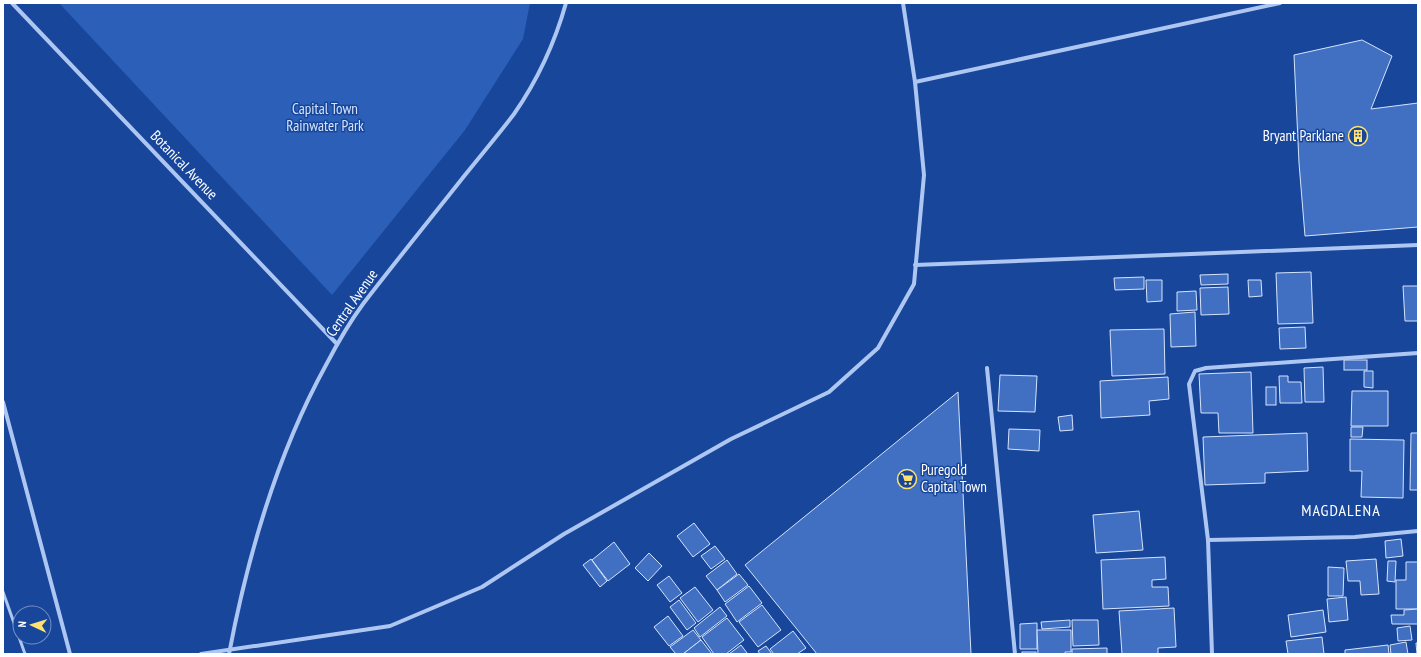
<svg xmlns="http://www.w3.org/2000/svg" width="1421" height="657" viewBox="0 0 1421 657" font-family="'PT Sans Narrow',sans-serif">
<rect width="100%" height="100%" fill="#18469b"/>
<!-- green -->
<polygon fill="#2c5fb8" points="59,3 530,3 523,39 465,130 332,295"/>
<!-- building -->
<g fill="#416fc1" stroke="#d5e4fc">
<polygon points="1362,40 1392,56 1371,109 1418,103 1418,227 1305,236 1299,163 1294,55"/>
<polygon points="1311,272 1313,323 1278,324 1276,273"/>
<polygon points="1228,274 1228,284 1201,285 1200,275"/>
<polygon points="1144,277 1144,289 1115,290 1114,278"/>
<polygon points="1146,280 1162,280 1162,301 1147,302"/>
<polygon points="1248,280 1261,280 1262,296 1249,297"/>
<polygon points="1403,286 1418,286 1418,321 1405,321"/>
<polygon points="1228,287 1229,314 1201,315 1200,288"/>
<polygon points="1196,291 1197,310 1177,311 1177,292"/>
<polygon points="1195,312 1196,346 1171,347 1170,314"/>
<polygon points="1305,327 1306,348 1280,349 1279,328"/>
<polygon points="1164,329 1165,374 1112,376 1110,330"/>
<rect x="1344" y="360" width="23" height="10"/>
<polygon points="1323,367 1324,402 1305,402 1304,368"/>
<polygon points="1364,371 1373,371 1373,388 1364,387"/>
<polygon points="1251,372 1253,433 1219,433 1218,413 1201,413 1199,374"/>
<polygon points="1000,375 1037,376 1035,412 998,411"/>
<polygon points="1279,376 1288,376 1288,382 1301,382 1302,403 1280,403"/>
<polygon points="1168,377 1169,399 1149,401 1150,415 1101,418 1100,381"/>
<rect x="1266" y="387" width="10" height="18"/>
<polygon points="1352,391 1388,391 1388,426 1351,426"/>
<polygon points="958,392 971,654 817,654 745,565"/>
<polygon points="1072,415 1073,430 1060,431 1058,417"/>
<polygon points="1351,427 1363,427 1362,437 1351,437"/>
<polygon points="1009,429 1040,430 1039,451 1008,449"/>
<polygon points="1307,433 1308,471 1265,473 1265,483 1205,485 1203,437"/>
<polygon points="1411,433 1418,433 1418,490 1410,490"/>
<polygon points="1350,439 1404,440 1403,498 1361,497 1362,471 1350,471"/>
<polygon points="1139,511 1143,550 1096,553 1093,515"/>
<polygon points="694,523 710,544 693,557 677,536"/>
<polygon points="1401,539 1403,556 1386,558 1385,541"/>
<polygon points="614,542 630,564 608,581 592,560"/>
<polygon points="715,546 725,559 711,569 701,556"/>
<polygon points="649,553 662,566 648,581 635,568"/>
<polygon points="1165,557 1166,579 1152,580 1152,587 1168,587 1169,606 1103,609 1101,560"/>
<polygon points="591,559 607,581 600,587 583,565"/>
<polygon points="1376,559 1379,594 1361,595 1360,581 1348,581 1346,561"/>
<polygon points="727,560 737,574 717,590 706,576"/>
<polygon points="1388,561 1396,561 1395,582 1387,581"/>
<polygon points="1406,562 1418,562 1418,609 1396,609 1396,580 1406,580"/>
<polygon points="1328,567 1344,568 1343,596 1328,596"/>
<polygon points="739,574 748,585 725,602 717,590"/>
<polygon points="669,576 682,593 670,602 657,585"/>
<polygon points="749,586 762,603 737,622 725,604"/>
<polygon points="695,587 713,610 698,622 680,598"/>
<polygon points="1346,597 1348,620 1329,622 1327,599"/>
<polygon points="679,600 696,623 687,630 670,607"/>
<polygon points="762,605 781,630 758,647 739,622"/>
<polygon points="720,607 727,616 700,637 694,628"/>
<polygon points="1174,608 1176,647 1158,648 1158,654 1122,654 1119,611"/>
<polygon points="1418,609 1418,624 1392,624 1391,615 1404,615 1404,610"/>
<polygon points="1323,610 1326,632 1291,637 1288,615"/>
<polygon points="668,616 683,636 669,646 654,627"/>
<polygon points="727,618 744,640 726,654 714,654 702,637"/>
<polygon points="1070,620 1070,627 1042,629 1041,622"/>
<polygon points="1072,620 1098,620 1099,645 1073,646"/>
<polygon points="1037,623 1037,649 1020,649 1020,624"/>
<polygon points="1410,626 1412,640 1398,641 1397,628"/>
<polygon points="693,630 701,640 683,654 676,654 670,647"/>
<polygon points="1037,630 1071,630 1071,652 1065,652 1065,654 1038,654"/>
<polygon points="793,631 806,648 797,654 774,654 770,649"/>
<polygon points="1322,637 1324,654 1288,654 1286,641"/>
<polygon points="701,640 712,654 683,654"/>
<polygon points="1406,642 1408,654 1391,654 1390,645"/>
<polygon points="1416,643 1418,643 1418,654 1417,654"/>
<polygon points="741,645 747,653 745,654 729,654"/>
<polygon points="1388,645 1389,654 1345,654 1345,650"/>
<polygon points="766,646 772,654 760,654 758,651"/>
<polygon points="1107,648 1107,654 1072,654 1072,649"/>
<rect x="1022" y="652" width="14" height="2"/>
</g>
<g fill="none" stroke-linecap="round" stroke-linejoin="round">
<!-- service -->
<polyline stroke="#aec7f2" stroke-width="3" points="3,592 25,654"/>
<!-- minor -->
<g stroke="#aec7f2" stroke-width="4">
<polyline points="12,3 337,344"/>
<polyline points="915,82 1280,3"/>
<polyline points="915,265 1418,245"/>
<polyline points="987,368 1015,654"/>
<polyline points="3,402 70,654"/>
<polyline points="1208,540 1355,537 1418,531"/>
<polyline points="201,654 390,626 482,587 564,534 731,439 829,392 878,348 914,284 924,175 915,82 903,3"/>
<path d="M229 654C248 554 277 454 326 365 337 344 349 323 363 304 396 261 431 218 465 175 481 155 498 135 514 114 537 81 555 42 566 3"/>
<polyline points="1212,654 1208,540 1189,384 1195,371 1206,368 1418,353"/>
</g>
</g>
<!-- icons -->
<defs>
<g id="building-ring" transform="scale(1)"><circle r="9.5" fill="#18469b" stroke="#ffe26f" stroke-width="1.5"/><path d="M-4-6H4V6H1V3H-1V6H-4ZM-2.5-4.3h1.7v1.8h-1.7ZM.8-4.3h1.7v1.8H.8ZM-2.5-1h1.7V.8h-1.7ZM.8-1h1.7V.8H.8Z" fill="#ffe26f"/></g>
<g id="supermarket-ring" transform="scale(1)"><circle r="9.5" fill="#18469b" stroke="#ffe26f" stroke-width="1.5"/><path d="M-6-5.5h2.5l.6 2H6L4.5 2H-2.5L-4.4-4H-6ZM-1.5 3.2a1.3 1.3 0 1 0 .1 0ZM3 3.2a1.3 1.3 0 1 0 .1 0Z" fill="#ffe26f"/></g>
</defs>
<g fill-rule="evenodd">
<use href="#building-ring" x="1358" y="136"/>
<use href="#supermarket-ring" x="907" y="479"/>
</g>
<g text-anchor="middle" stroke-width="3" stroke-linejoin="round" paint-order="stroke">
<!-- park labels -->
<g font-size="15" fill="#d5e4fc" stroke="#18469b">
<text x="325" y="114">Capital Town<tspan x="325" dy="17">Rainwater Park</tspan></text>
</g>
<!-- poi labels -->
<g font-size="15" fill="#fff" stroke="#18469b" text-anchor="end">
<text x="1344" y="141">Bryant Parklane</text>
<text x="921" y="475" text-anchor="start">Puregold<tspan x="921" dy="17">Capital Town</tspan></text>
</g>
<!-- street labels -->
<g font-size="15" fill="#fff" stroke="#18469b">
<text transform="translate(184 165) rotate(46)" y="5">Botanical Avenue</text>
<text transform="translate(352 303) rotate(-55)" y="5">Central Avenue</text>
</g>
<!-- neighbourhood labels -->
<g font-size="16" letter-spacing="1" fill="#fff" stroke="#18469b">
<text x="1341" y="516">MAGDALENA</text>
</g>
</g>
<!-- border -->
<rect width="1421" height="657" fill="none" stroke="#ffffff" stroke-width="8"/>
<!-- north arrow -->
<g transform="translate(32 625) rotate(274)"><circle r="19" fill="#18469b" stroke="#7490c3"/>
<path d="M0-3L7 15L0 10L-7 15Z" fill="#ffe26f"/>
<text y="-6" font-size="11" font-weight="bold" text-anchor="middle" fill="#ffffff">N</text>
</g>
</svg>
